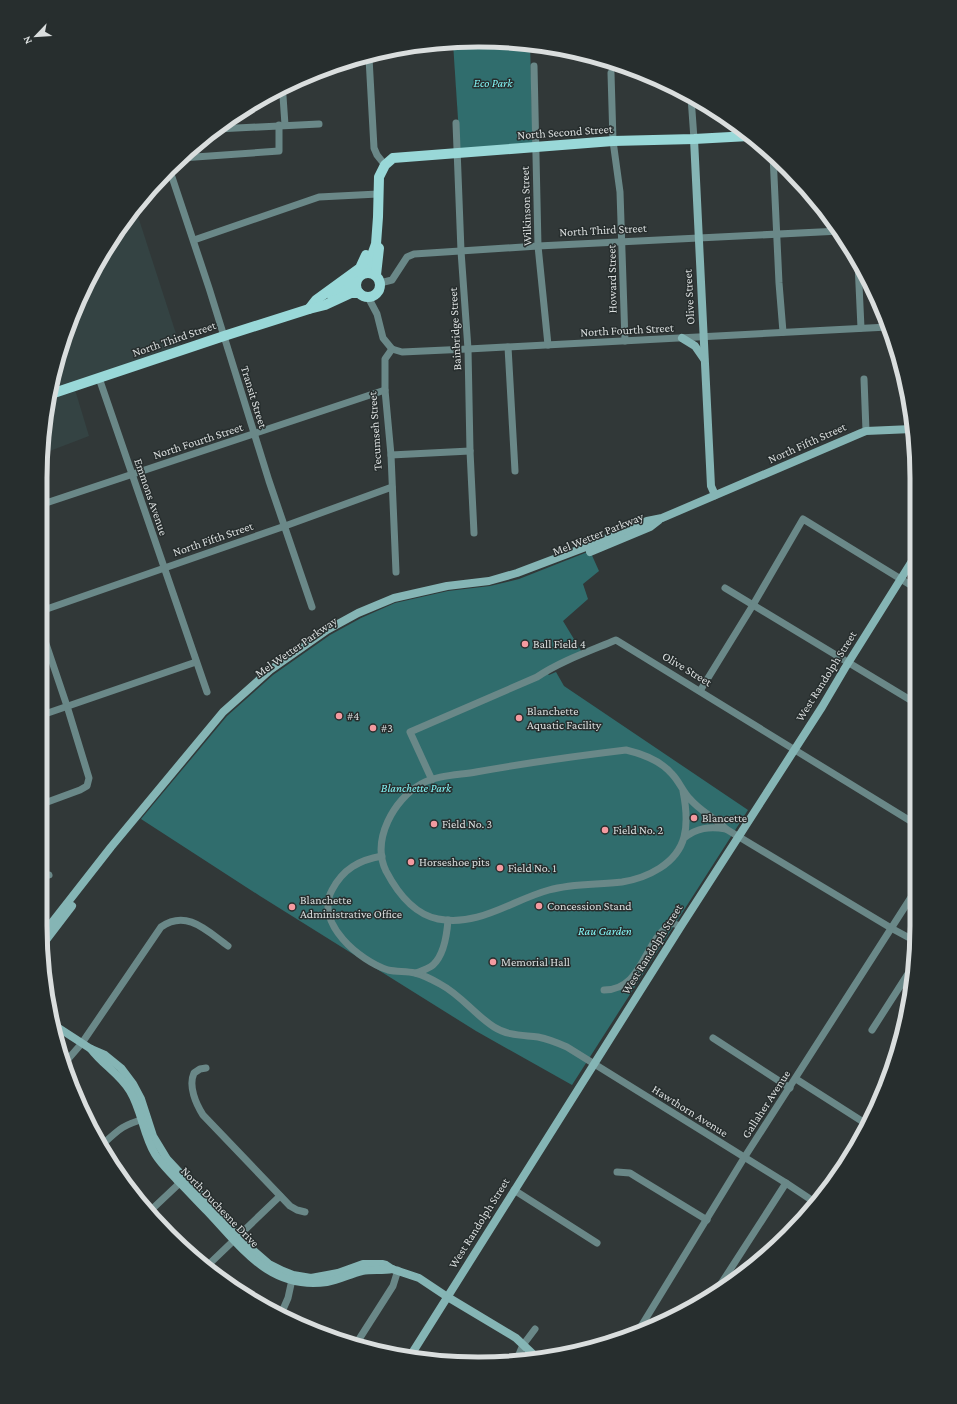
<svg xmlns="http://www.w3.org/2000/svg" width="957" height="1404" viewBox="0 0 957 1404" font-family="'Crimson Pro',serif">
<rect width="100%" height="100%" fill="#313838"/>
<!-- built -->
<polygon fill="#344343" points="135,207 180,346 73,383 89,436 42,454 48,393 85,284"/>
<!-- green -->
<g fill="#306d6d">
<polygon points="478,40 530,45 533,145 460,149 453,43"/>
<polygon points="590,551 599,571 583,584 588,599 563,621 583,654 546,672 549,675 556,672 564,686 748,810 572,1085 476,1031 260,896 141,819 227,716 273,675 330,635 361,618 395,603 448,591 490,586 519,579"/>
</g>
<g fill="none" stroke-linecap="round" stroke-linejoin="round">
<!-- street -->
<g stroke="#6a8888" stroke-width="7">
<polyline points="362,58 369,58 374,148 377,155 385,165"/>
<polyline points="534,66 538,246 548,345"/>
<polyline points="611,73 613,141 620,192 625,341"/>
<polyline points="280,90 283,96 285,125"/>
<polyline points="691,97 694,139"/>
<polyline points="456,123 461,251 468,349 470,451 474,533"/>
<polyline points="217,129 319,124"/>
<polyline points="773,155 779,283 783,332"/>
<polyline points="181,158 279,151 279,125"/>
<polyline points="169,168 209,288 269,481 312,607"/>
<polyline points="194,240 319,197 378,194"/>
<polyline points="858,263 861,328"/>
<polyline points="380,283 392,280 407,257 414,254 538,246 840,231"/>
<polyline points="368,297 377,314 383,338 392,349"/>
<polyline points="508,347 515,471"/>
<polyline points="392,349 402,352 468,349 888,327"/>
<polyline points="392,349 385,359 385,390 391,455 396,572"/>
<polyline points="99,378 207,692"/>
<polyline points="864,379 866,431"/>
<polyline points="391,455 470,451"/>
<polyline points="40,505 385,390"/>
<polyline points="725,588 917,704"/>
<polyline points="41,611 285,526 392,487"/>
<polyline points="41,629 67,706 89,778 87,786 80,790 42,804"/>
<polyline points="700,691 753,605 803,519 917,589"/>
<polyline points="42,715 196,662"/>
<path d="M432 780 410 732 537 677C561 661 590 651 616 640L917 825"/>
<path d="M683 791C686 806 688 822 684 837 677 864 647 878 622 882 597 885 573 883 549 890 512 900 479 927 438 919 413 914 397 892 386 871 371 840 394 799 421 784 437 775 459 775 476 772 526 763 576 756 626 750 643 754 660 760 672 774 679 781 683 792 690 799 700 811 715 818 726 829 709 826 697 828 684 838"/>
<polyline points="726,829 891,928 915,941"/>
<path d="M382 856C359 860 343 869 332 890 314 923 360 961 388 970 397 972 406 971 415 973 423 975 433 980 440 984 461 995 475 1015 494 1027 508 1036 523 1035 538 1037 548 1039 558 1043 567 1047L786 1183 816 1203"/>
<polyline points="43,877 49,875"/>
<path d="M416 973C421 971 428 969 433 965 444 955 447 934 448 920"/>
<path d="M604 990C636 990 642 957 658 936 662 931 667 927 671 923L681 926"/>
<polyline points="872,1030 913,966"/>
<polyline points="713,1038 790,1088"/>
<path d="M63 1065 82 1043 161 927C187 909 207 931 228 946"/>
<path d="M206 1068 200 1069 194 1073C188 1086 196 1104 203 1115L290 1206 297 1210 305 1212"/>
<polyline points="796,1079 868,1125"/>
<path d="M102 1145C120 1128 123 1125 147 1118"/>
<polyline points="617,1172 630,1173 638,1178 707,1220"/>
<polyline points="514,1190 597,1243"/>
<polyline points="149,1212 184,1179"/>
<polyline points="205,1268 280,1196"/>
<polyline points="717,1290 786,1183"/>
<polyline points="281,1314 288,1298 293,1275"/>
<polyline points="637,1333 744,1158 917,888"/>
<polyline points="356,1344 393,1286 398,1270"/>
<polyline points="517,1359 523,1345 535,1329"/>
</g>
<!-- secondary -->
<g stroke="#85b5b5" stroke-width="8">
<polyline points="694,139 711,486 715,495"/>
<polyline points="682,338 695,346 704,359"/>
<polyline points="590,552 650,527 659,520"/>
<polyline points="43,934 111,847 223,712 270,670 327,630 358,613 394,598 447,586 489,581 517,573 591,545 647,521 662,518 861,433 866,431 912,429"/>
<polyline points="43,944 72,906"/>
<polyline points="54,1025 91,1049 105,1055 121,1068 133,1084 141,1099 153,1136 167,1159 248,1246 269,1264 283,1271 293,1275 311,1278 338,1273 363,1264 382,1264 386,1265 392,1269 419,1278 446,1296 516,1338 536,1357"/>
<path d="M91 1049C103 1065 120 1074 130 1091 142 1111 143 1134 155 1154 161 1164 170 1172 178 1181 188 1191 198 1202 208 1212 243 1249 270 1290 327 1282 339 1280 350 1274 362 1271 372 1269 382 1271 392 1269"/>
<polyline points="409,1358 681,926 822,707 845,668 917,553"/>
</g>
<!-- primary -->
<g stroke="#99d8d8" stroke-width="10">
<polyline points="366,272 376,244 378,217 379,177 385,165 393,158 613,141 694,139 749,136"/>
<circle cx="368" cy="285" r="12"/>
<polyline points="376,275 379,248"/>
<polyline points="332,296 356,281"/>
<polyline points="309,309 316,300 360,268 366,255"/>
<polyline points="48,395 224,336 309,309 325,305 351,293 359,293"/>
</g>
</g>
<!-- markers -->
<g fill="#f49aa0" stroke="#272e2e" stroke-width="1.5">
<circle cx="525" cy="644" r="4"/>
<circle cx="339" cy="716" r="4"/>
<circle cx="519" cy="718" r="4"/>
<circle cx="373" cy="728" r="4"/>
<circle cx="694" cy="818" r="4"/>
<circle cx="434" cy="824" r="4"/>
<circle cx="605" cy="830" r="4"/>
<circle cx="411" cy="862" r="4"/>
<circle cx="500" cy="868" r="4"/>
<circle cx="539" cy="906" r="4"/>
<circle cx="292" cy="907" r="4"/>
<circle cx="493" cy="962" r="4"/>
</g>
<g text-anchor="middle" stroke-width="3" stroke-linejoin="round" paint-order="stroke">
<!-- park labels -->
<g font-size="12" font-style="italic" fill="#83f6f6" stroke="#272e2e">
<text x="493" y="87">Eco Park</text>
<text x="416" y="792">Blanchette Park</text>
<text x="605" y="935">Rau Garden</text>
</g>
<!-- street labels -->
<g font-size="12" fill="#dadede" stroke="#272e2e">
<text transform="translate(565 132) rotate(-4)" y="4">North Second Street</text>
<text transform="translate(526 206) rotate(-92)" y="4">Wilkinson Street</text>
<text transform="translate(603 230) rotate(-3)" y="4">North Third Street</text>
<text transform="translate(612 279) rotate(-91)" y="4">Howard Street</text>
<text transform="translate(689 297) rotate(-93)" y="4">Olive Street</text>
<text transform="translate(455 329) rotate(-93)" y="4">Bainbridge Street</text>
<text transform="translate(627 330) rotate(-3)" y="4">North Fourth Street</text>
<text transform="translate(174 339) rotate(-19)" y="4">North Third Street</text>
<text transform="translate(254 397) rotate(73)" y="4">Transit Street</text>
<text transform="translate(375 431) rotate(-94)" y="4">Tecumseh Street</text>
<text transform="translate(198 441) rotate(-18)" y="4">North Fourth Street</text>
<text transform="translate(807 443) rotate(-24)" y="4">North Fifth Street</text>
<text transform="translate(151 497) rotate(71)" y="4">Emmons Avenue</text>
<text transform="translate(598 534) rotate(-22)" y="4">Mel Wetter Parkway</text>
<text transform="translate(213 539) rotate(-19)" y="4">North Fifth Street</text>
<text transform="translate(296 647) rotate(-35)" y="4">Mel Wetter Parkway</text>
<text transform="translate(687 669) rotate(31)" y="4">Olive Street</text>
<text transform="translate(826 676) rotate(-58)" y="4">West Randolph Street</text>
<text transform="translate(652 949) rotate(-58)" y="4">West Randolph Street</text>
<text transform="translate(766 1104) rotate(-57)" y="4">Gallaher Avenue</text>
<text transform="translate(690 1111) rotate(32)" y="4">Hawthorn Avenue</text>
<text transform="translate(220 1207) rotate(46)" y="4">North Duchesne Drive</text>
<text transform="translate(479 1223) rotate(-58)" y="4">West Randolph Street</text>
</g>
<!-- poi labels -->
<g font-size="12" fill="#dadede" stroke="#272e2e" text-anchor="start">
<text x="533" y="648">Ball Field 4</text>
<text x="527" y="715">Blanchette<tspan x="527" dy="14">Aquatic Facility</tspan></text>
<text x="347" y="720">#4</text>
<text x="381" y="732">#3</text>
<text x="702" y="822">Blancette</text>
<text x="442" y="828">Field No. 3</text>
<text x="613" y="834">Field No. 2</text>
<text x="419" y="866">Horseshoe pits</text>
<text x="508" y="872">Field No. 1</text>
<text x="300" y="904">Blanchette<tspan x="300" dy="14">Administrative Office</tspan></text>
<text x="547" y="910">Concession Stand</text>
<text x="501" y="966">Memorial Hall</text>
</g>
</g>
<!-- crop -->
<path d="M0 0H957V1404H0ZM478 47H479A431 431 0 0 1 910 478V926A431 431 0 0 1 479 1357H478A431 431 0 0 1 47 926V478A431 431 0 0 1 478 47Z" fill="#272e2e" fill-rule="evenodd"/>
<path fill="none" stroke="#dadede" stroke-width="5" d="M478 47H479A431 431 0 0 1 910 478V926A431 431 0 0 1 479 1357H478A431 431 0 0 1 47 926V478A431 431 0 0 1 478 47Z"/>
<!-- north arrow -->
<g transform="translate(36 36) rotate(245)" stroke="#272e2e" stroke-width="3" paint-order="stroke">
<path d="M0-3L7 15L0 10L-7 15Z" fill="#dadede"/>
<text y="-6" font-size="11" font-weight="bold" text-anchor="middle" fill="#dadede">N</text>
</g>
</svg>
